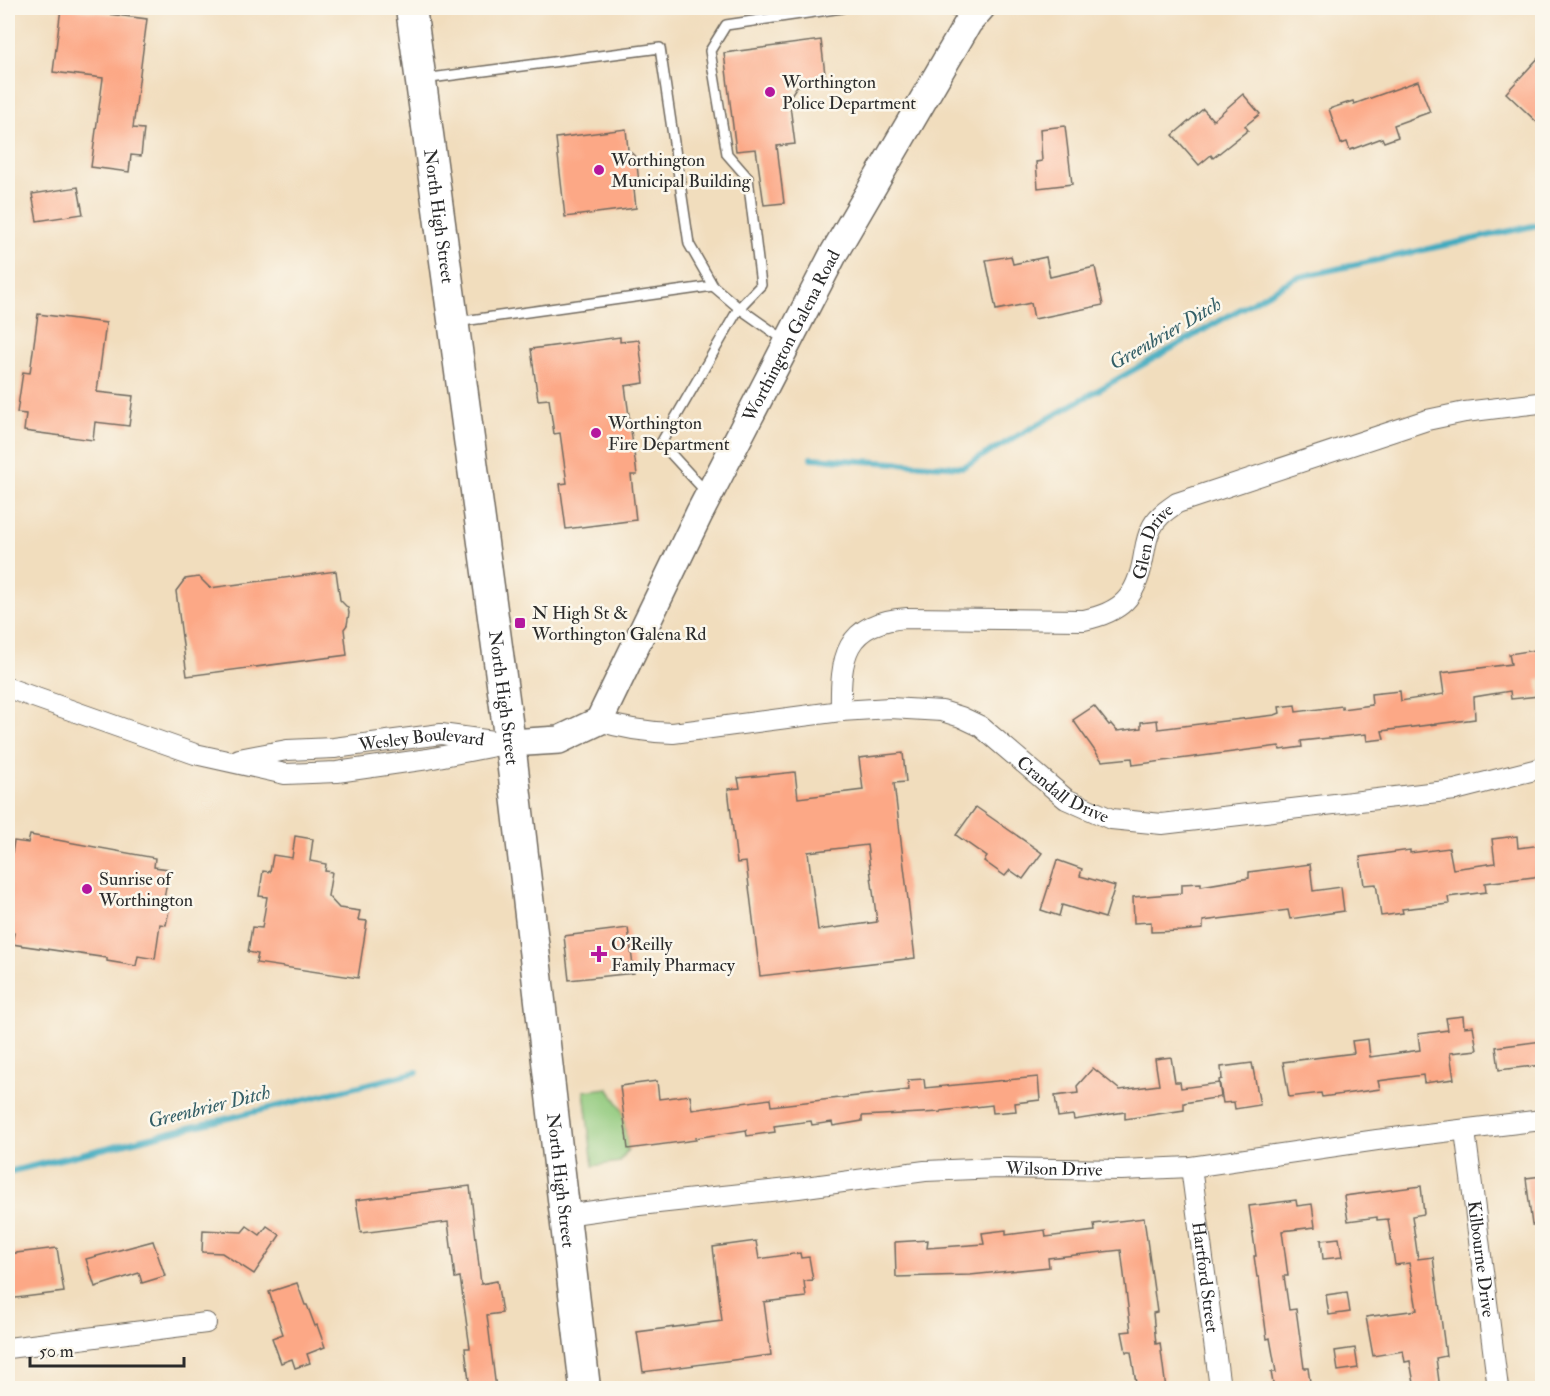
<svg xmlns="http://www.w3.org/2000/svg" width="1550" height="1396" viewBox="0 0 1550 1396" font-family="'IM FELL Double Pica',serif">
<rect width="100%" height="100%" fill="#fbf7ec"/>
<filter id="ink" filterUnits="userSpaceOnUse"><feTurbulence type="fractalNoise" baseFrequency=".0167" numOctaves="2"/><feDisplacementMap in="SourceGraphic" scale="12" xChannelSelector="R" yChannelSelector="G"/><feConvolveMatrix kernelMatrix="1 2 1 2 8 2 1 2 1" color-interpolation-filters="sRGB"/></filter>
<filter id="wash" filterUnits="userSpaceOnUse"><feTurbulence type="fractalNoise" baseFrequency=".008" numOctaves="4" result="noise"/><feDisplacementMap in="SourceGraphic" scale="24" xChannelSelector="R" yChannelSelector="G"/><feGaussianBlur stdDeviation="1.35" result="paint"/><feColorMatrix in="noise" values="0 0 0 0 0 0 0 0 0 0 0 0 0 0 0 0 0 1.4 0 .05"/><feComposite in="paint" operator="in"/></filter>
<g filter="url(#wash)">
<rect width="100%" height="100%" fill="#f1ddbd"/>
<!-- green -->
<polygon fill="#90c97c" stroke="#5e7a54" stroke-width="1.5" points="608,1088 623,1111 628,1149 620,1162 593,1166 584,1091"/>
<g fill="none" stroke-linecap="round" stroke-linejoin="round">
<!-- stream -->
<g stroke="#3faabf" stroke-width="6">
<polyline points="811,458 963,467 1295,278 1542,224"/>
<polyline points="8,1172 417,1072"/>
</g>
</g>
<g id="blocks">
<!-- building -->
<g fill="#fca886" fill-rule="evenodd">
<polygon points="61,8 147,19 133,128 144,129 141,156 131,155 129,172 91,167 103,78 53,72"/>
<polygon points="821,40 826,83 797,86 789,98 795,144 777,146 784,203 764,205 756,149 736,151 724,53"/>
<polygon points="1542,54 1542,127 1506,93"/>
<polygon points="1418,81 1430,112 1394,125 1398,137 1384,142 1382,138 1350,150 1347,142 1341,144 1329,109 1353,101 1354,104"/>
<polygon points="1243,94 1260,114 1245,126 1248,130 1213,158 1211,155 1199,165 1173,135 1203,109 1213,120"/>
<polygon points="1065,126 1072,184 1038,188 1036,162 1042,161 1040,129"/>
<polygon points="626,129 628,150 636,157 639,182 634,189 636,208 565,217 556,138"/>
<polygon points="78,187 83,214 37,221 32,194"/>
<polygon points="1011,256 1013,264 1046,257 1050,277 1095,267 1103,305 1034,319 1031,303 996,310 986,260"/>
<polygon points="38,314 106,323 97,392 133,396 129,426 95,422 93,440 24,431 26,414 17,413 23,372 30,373"/>
<polygon points="620,337 620,342 639,340 644,383 625,386 637,475 631,475 636,520 566,529 560,484 567,483 560,433 554,434 549,399 538,400 531,349"/>
<polygon points="336,571 340,600 348,608 349,613 347,625 344,629 347,655 187,676 176,591 185,579 199,577 210,588"/>
<polygon points="1542,649 1542,679 1537,679 1539,696 1511,699 1510,691 1474,697 1475,719 1382,731 1384,739 1367,741 1366,734 1301,741 1302,747 1280,750 1279,746 1133,765 1132,758 1102,761 1073,720 1094,706 1109,725 1111,724 1117,731 1141,728 1141,722 1157,720 1158,729 1275,715 1280,713 1279,707 1295,705 1296,712 1342,706 1342,709 1372,705 1371,694 1400,691 1401,701 1444,694 1441,673 1511,664 1509,654"/>
<path d="M903 753 906 782 894 783 915 958 760 976 746 862 737 863 728 789 740 788 738 778 795 772 798 798 863 790 859 758ZM867 845 877 922 818 930 808 852Z"/>
<polygon points="976,807 1042,853 1023,879 1010,870 1005,876 984,861 987,857 956,835"/>
<polygon points="30,835 155,858 154,867 169,869 163,905 170,906 166,925 160,924 155,959 138,956 136,966 107,961 107,958 12,944 14,933 8,932 8,877 14,841 28,843"/>
<polygon points="295,836 313,839 310,861 326,864 325,871 332,872 328,896 339,908 360,911 358,920 367,921 358,978 256,963 258,954 248,952 252,927 262,928 267,897 259,896 263,871 270,872 273,855 292,858"/>
<polygon points="1517,836 1518,848 1542,845 1542,876 1485,883 1486,892 1448,897 1449,904 1402,909 1403,913 1381,916 1376,884 1364,885 1360,857 1410,850 1410,853 1449,848 1453,869 1495,863 1492,839"/>
<polygon points="1057,860 1082,869 1080,876 1115,886 1105,918 1062,905 1059,916 1041,910"/>
<polygon points="1310,864 1313,891 1341,887 1344,911 1290,919 1288,910 1203,921 1203,929 1182,931 1151,932 1151,922 1134,923 1133,897 1182,893 1182,884 1201,883 1201,886 1249,878 1249,872"/>
<polygon points="628,928 634,973 569,980 564,936"/>
<polygon points="1463,1016 1464,1027 1473,1026 1477,1050 1450,1053 1454,1079 1424,1083 1423,1075 1378,1081 1380,1089 1322,1097 1321,1093 1289,1097 1283,1062 1354,1053 1352,1041 1368,1039 1370,1057 1420,1050 1418,1034 1448,1030 1446,1018"/>
<polygon points="1542,1041 1542,1065 1499,1070 1496,1047"/>
<polygon points="1171,1057 1175,1082 1180,1082 1181,1088 1219,1083 1221,1097 1184,1103 1184,1110 1125,1119 1125,1112 1074,1120 1073,1115 1058,1117 1055,1096 1078,1093 1077,1086 1093,1068 1120,1090 1159,1085 1155,1059"/>
<polygon points="1252,1063 1260,1105 1235,1109 1234,1102 1223,1103 1219,1080 1222,1079 1221,1067"/>
<polygon points="1038,1077 1040,1100 1015,1103 1016,1111 993,1113 992,1105 941,1111 941,1112 862,1116 862,1121 833,1126 832,1122 812,1125 811,1121 774,1126 775,1132 747,1136 746,1130 695,1138 696,1140 628,1149 620,1086 657,1081 659,1099 690,1095 692,1110 770,1099 771,1106 909,1090 908,1080 924,1079 925,1088"/>
<polygon points="1542,1176 1542,1225 1532,1225 1526,1178"/>
<polygon points="470,1186 481,1284 497,1281 502,1313 487,1315 496,1389 470,1389 465,1348 470,1348 460,1277 455,1278 448,1222 361,1233 356,1200"/>
<polygon points="1421,1186 1424,1214 1412,1216 1418,1259 1433,1257 1446,1356 1436,1358 1440,1389 1415,1389 1410,1361 1405,1362 1403,1351 1373,1356 1366,1317 1417,1310 1409,1263 1395,1265 1388,1219 1377,1220 1377,1217 1348,1221 1344,1196"/>
<polygon points="1296,1200 1297,1206 1312,1204 1315,1227 1282,1231 1288,1276 1284,1276 1289,1310 1296,1309 1304,1368 1308,1368 1311,1389 1274,1389 1271,1372 1276,1372 1270,1338 1267,1339 1259,1277 1257,1277 1254,1256 1256,1256 1249,1206"/>
<polygon points="1144,1218 1157,1312 1153,1313 1156,1344 1160,1343 1166,1389 1137,1389 1131,1352 1126,1352 1122,1332 1131,1331 1121,1250 1048,1258 1049,1267 970,1275 896,1277 895,1242 928,1240 927,1248 984,1244 982,1233 1006,1230 1006,1235 1045,1230 1046,1237 1095,1231 1094,1224"/>
<polygon points="247,1226 260,1235 267,1226 280,1235 254,1274 222,1253 202,1252 203,1230 242,1232"/>
<polygon points="1339,1238 1342,1257 1323,1259 1321,1240"/>
<polygon points="153,1241 165,1276 142,1283 139,1273 95,1287 86,1259"/>
<polygon points="756,1241 759,1259 800,1253 801,1258 809,1257 813,1280 804,1281 806,1297 764,1302 771,1355 643,1372 637,1332 722,1321 713,1247"/>
<polygon points="57,1248 64,1292 8,1299 8,1254"/>
<polygon points="297,1283 305,1305 307,1305 315,1326 317,1325 325,1347 307,1354 310,1363 295,1368 292,1359 281,1363 272,1338 283,1334 269,1292"/>
<polygon points="1347,1292 1350,1312 1329,1315 1326,1295"/>
<polygon points="1355,1348 1358,1368 1338,1371 1335,1351"/>
</g>
</g>
</g>
<g filter="url(#ink)">
<use href="#blocks" fill-opacity="0" stroke="#70695e" stroke-width="1.5"/>
<g fill="none" stroke-linecap="round" stroke-linejoin="round">
<!-- lane casing -->
<g stroke="#70695e" stroke-width="12">
<g id="lane">
<polyline points="944,8 971,16"/>
<polyline points="423,79 660,48 689,244 713,286 739,308 786,341"/>
<polyline points="456,322 713,286"/>
<polyline points="706,492 661,443 739,308 761,285 748,178 727,154 710,51 726,25 842,8"/>
</g>
</g>
<!-- street casing -->
<g stroke="#70695e" stroke-width="22">
<g id="street">
<polyline points="8,688 195,754 285,774 337,772 428,759 510,743"/>
<path id="s1" d="M841 711C840 658 844 622 907 618L1084 620C1121 612 1136 598 1143 560 1145 550 1146 538 1151 529 1156 517 1167 510 1177 503L1427 420 1465 412 1539 403"/>
<path id="s2" d="M599 721C624 729 647 732 673 733L841 711 890 708 942 711 961 717 980 726 1066 799 1111 819 1162 824 1455 790 1542 768"/>
<path id="s3" d="M239 759 287 750 334 748 441 734 493 741"/>
<path id="s4" d="M1465 1131 1498 1388"/>
<path id="s5" d="M1191 1167 1220 1388"/>
<path id="s6" d="M565 1215 630 1206 798 1188 925 1171 999 1168 1121 1170 1191 1167 1377 1140 1542 1120"/>
<polyline points="8,1348 206,1323"/>
</g>
</g>
<!-- secondary casing -->
<g stroke="#70695e" stroke-width="30">
<g id="secondary">
<path id="s7" d="M510 743 559 740 599 721 699 514 834 253 968 23 981 8"/>
</g>
</g>
<!-- primary casing -->
<g stroke="#70695e" stroke-width="33">
<g id="primary">
<path id="s8" d="M411 8 510 743 585 1388"/>
</g>
</g>
<!-- lane -->
<use href="#lane" stroke="#fff" stroke-width="9"/>
<!-- street -->
<use href="#street" stroke="#fff" stroke-width="20"/>
<!-- secondary -->
<use href="#secondary" stroke="#fff" stroke-width="27"/>
<!-- primary -->
<use href="#primary" stroke="#fff" stroke-width="30"/>
</g>
</g>
<!-- markers -->
<g fill="#b5179e" stroke="#fbf7ec" stroke-width="2">
<circle cx="770" cy="92" r="6"/>
<circle cx="599" cy="170" r="6"/>
<circle cx="596" cy="433" r="6"/>
<rect x="514" y="617" width="12" height="12" rx="3"/>
<circle cx="87" cy="889" r="6"/>
<path d="M596 945h6v6h6v6h-6v6h-6v-6h-6v-6h6z"/>
</g>
<g text-anchor="middle" stroke-width="5" stroke-linejoin="round" paint-order="stroke">
<!-- poi labels -->
<g font-size="18" fill="#2b2b2b" stroke="#fbf7ec" text-anchor="start">
<text x="782" y="88">Worthington<tspan x="782" dy="21">Police Department</tspan></text>
<text x="611" y="166">Worthington<tspan x="611" dy="21">Municipal Building</tspan></text>
<text x="608" y="429">Worthington<tspan x="608" dy="21">Fire Department</tspan></text>
<text x="532" y="619">N High St &amp;<tspan x="532" dy="21">Worthington Galena Rd</tspan></text>
<text x="99" y="885">Sunrise of<tspan x="99" dy="21">Worthington</tspan></text>
<text x="611" y="950">O'Reilly<tspan x="611" dy="21">Family Pharmacy</tspan></text>
</g>
<!-- street labels -->
<g font-size="18" fill="#2b2b2b" stroke="#fbf7ec">
<text dy="6" stroke="none"><textPath href="#s8" startOffset="210">North High Street</textPath></text>
<text dy="6" stroke="none"><textPath href="#s7" startOffset="524">Worthington Galena Road</textPath></text>
<text dy="6" stroke="none"><textPath href="#s1" startOffset="422">Glen Drive</textPath></text>
<text dy="6" stroke="none"><textPath href="#s8" startOffset="696">North High Street</textPath></text>
<text dy="6" stroke="none"><textPath href="#s3" startOffset="184">Wesley Boulevard</textPath></text>
<text dy="6" stroke="none"><textPath href="#s2" startOffset="492">Crandall Drive</textPath></text>
<text dy="6" stroke="none"><textPath href="#s6" startOffset="492">Wilson Drive</textPath></text>
<text dy="6" stroke="none"><textPath href="#s8" startOffset="1182">North High Street</textPath></text>
<text dy="6" stroke="none"><textPath href="#s4" startOffset="129">Kilbourne Drive</textPath></text>
<text dy="6" stroke="none"><textPath href="#s5" startOffset="111">Hartford Street</textPath></text>
</g>
<!-- water labels -->
<g font-size="20" font-style="italic" fill="#335e66" stroke="#fbf7ec">
<text transform="translate(1165 333) rotate(-30)" y="7">Greenbrier Ditch</text>
<text transform="translate(209 1106) rotate(-14)" y="7">Greenbrier Ditch</text>
</g>
</g>
<!-- margin -->
<rect width="1550" height="1396" fill="none" stroke="#fbf7ec" stroke-width="30"/>
<!-- scale -->
<path d="M30 1357v9h154v-9" fill="none" stroke="#2b2b2b" stroke-width="3"/>
<text x="39" y="1357" font-size="18" fill="#2b2b2b" stroke="#fbf7ec" stroke-width="4.5" paint-order="stroke">50 m</text>
</svg>
